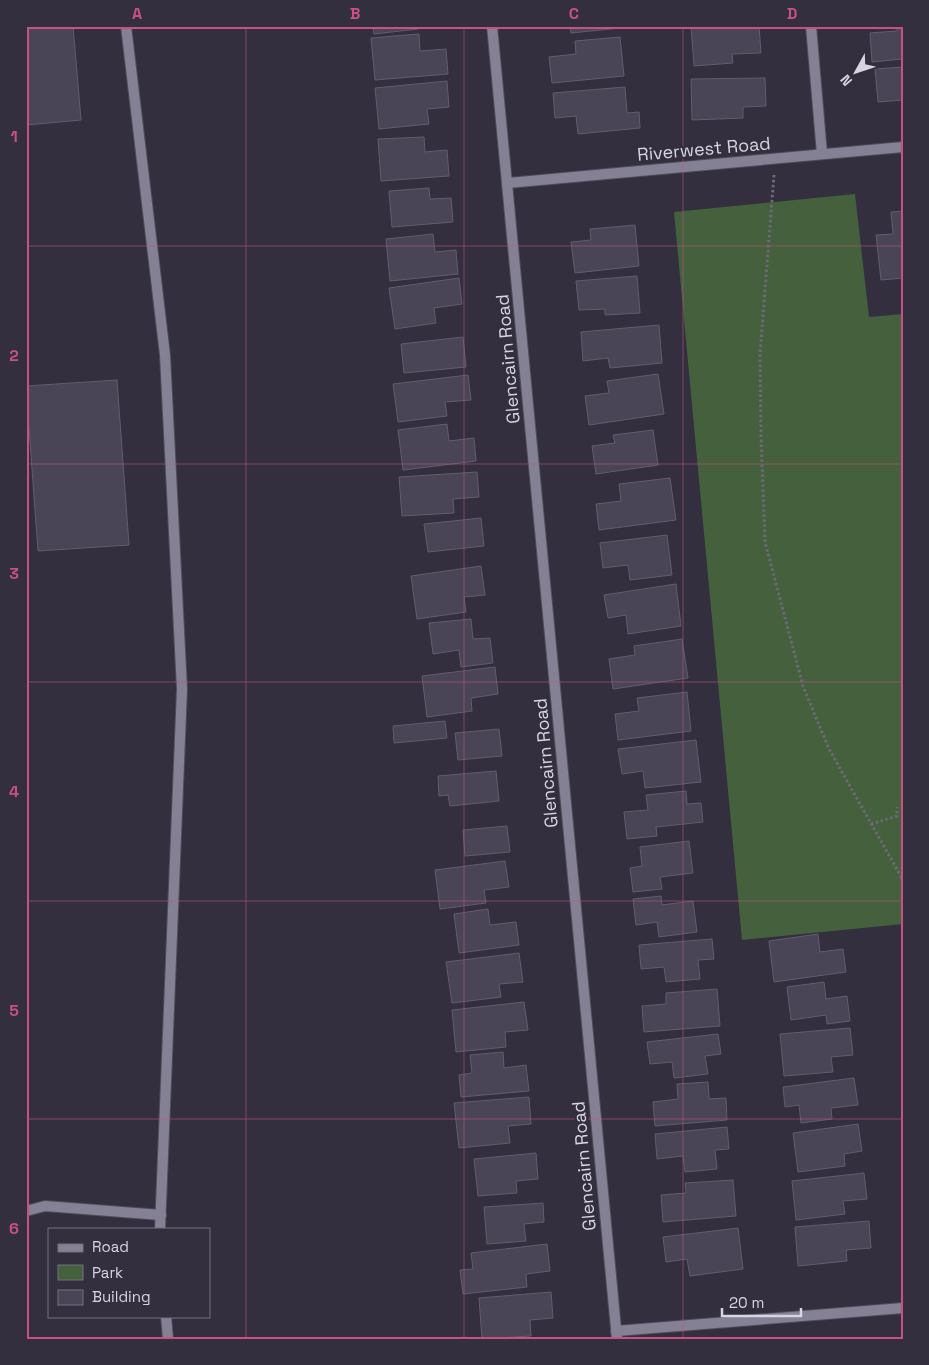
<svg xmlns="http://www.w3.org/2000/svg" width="929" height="1365" viewBox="0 0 929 1365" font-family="'Space Grotesk',sans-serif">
<rect width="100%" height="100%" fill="#332f3f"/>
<!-- green -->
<polygon fill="#44603d" points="855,194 869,317 903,314 903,924 742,940 674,212"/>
<!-- building -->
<g fill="#494557" stroke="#615d6f">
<polygon points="26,26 73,26 81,120 26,125"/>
<polygon points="373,26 418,26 418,29 374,34"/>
<polygon points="570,26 620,26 620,28 571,33"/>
<polygon points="691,26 759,26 761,53 732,54 733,63 694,66"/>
<polygon points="897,26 903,26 903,59 872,62 870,33 897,31"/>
<polygon points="419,34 420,51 446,49 448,74 375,80 371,38"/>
<polygon points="620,37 624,76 552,83 549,57 576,54 575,41"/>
<polygon points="903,67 903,100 878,102 875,69"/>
<polygon points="765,78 766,106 743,107 743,118 692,120 691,79"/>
<polygon points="447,81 449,107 427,109 429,124 379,129 375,88"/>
<polygon points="625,87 627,113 639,112 640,128 578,134 576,116 555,118 553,93"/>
<polygon points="424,137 425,152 447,150 449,176 381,181 378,139"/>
<polygon points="429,188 430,199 451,198 453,222 392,227 389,191"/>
<polygon points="903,211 903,278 881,280 876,235 893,234 891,212"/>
<polygon points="635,225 639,266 575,273 571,242 591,240 590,229"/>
<polygon points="433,234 435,252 456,250 458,274 390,281 386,239"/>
<polygon points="637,276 640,313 605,315 605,309 579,310 576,281"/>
<polygon points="459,278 462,304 434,308 436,323 395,329 389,288"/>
<polygon points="659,325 662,363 610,368 608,358 583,361 581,332"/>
<polygon points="463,337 466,367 404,373 401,344"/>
<polygon points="658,374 664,414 589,425 585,396 609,393 607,381"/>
<polygon points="468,375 471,400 445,402 447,416 398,422 393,384"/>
<polygon points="117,380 129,545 38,551 26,386"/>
<polygon points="447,424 449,441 474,438 476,461 403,470 398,430"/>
<polygon points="653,430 658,465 596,474 592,446 615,443 613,435"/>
<polygon points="477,472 479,497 453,499 454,513 402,516 399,477"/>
<polygon points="670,478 676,520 599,530 596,504 621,501 619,484"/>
<polygon points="481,518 484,546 428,552 424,524"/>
<polygon points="667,535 672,575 630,580 628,565 603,568 600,543"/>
<polygon points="481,566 485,595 464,597 466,612 417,619 411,576"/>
<polygon points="676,584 681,626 628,634 626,615 608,618 604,595"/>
<polygon points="471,619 473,639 490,638 493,663 461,667 459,650 433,654 429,623"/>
<polygon points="682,639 688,678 613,689 609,659 635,655 634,646"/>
<polygon points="495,667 498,694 471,698 472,711 427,717 422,676"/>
<polygon points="687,692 691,731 618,740 615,714 639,711 637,698"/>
<polygon points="445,721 447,738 394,743 393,726"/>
<polygon points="499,729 502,756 458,760 455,733"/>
<polygon points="696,740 701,782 645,788 643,771 622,774 618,749"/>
<polygon points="496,771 499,801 450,806 448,795 439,796 438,776"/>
<polygon points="686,791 687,804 701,803 703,822 656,827 657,836 627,839 624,812 648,810 646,795"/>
<polygon points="507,826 510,852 465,856 463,830"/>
<polygon points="689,841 693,873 660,877 662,889 633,892 630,868 642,866 640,847"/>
<polygon points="505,861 509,887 484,890 486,903 440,909 435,870"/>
<polygon points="661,896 662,905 693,901 697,932 659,937 657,922 636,925 633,899"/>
<polygon points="488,909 490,925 516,922 519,945 459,953 454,914"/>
<polygon points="818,934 820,952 843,949 846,972 774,982 769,941"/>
<polygon points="712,939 714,959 698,960 700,979 666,982 664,967 641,969 639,945"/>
<polygon points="519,953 523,982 499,984 501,997 452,1003 446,962"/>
<polygon points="824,982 826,999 847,996 850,1021 827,1024 826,1015 791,1020 787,987"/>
<polygon points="717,989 720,1026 644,1032 642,1006 666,1004 666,993"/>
<polygon points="524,1002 528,1030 505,1032 506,1047 456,1052 452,1010"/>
<polygon points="850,1028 853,1055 831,1057 833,1072 784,1076 780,1034"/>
<polygon points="718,1034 721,1054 705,1056 708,1074 674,1078 672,1062 650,1064 647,1042"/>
<polygon points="503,1052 504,1068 526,1065 529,1091 461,1097 459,1075 472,1073 470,1055"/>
<polygon points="854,1078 858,1105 831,1108 832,1119 801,1123 799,1105 785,1107 783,1087"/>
<polygon points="708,1082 709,1099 726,1098 727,1120 655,1126 653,1102 678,1099 677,1084"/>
<polygon points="529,1097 531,1124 508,1126 510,1143 459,1148 454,1103"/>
<polygon points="858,1124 862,1151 844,1154 845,1166 798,1172 793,1133"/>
<polygon points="727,1127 729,1149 715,1150 717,1169 685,1172 683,1156 657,1159 655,1134"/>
<polygon points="536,1153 538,1179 516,1181 517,1193 478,1196 474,1159"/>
<polygon points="864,1173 867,1199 843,1201 845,1214 796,1220 792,1181"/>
<polygon points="733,1180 736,1216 663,1222 661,1195 686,1193 685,1183"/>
<polygon points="543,1203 544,1222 524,1224 526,1241 487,1244 484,1207"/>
<polygon points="869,1221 871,1248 846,1250 847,1261 798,1266 795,1227"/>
<polygon points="738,1228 743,1269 690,1276 687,1259 666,1262 663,1237"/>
<polygon points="547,1244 550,1271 526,1274 527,1287 463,1294 460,1270 473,1269 471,1253"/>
<polygon points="551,1292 553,1318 530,1320 531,1336 482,1339 479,1298"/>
</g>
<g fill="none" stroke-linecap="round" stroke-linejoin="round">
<!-- lane casing -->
<g stroke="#504c5a" stroke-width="12">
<g id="lane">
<polyline points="126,26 165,355 182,689 160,1229"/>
<polyline points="26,1211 45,1206 161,1215"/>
<polyline points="166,1316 168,1339"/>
</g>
</g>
<!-- street casing -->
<g stroke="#504c5a" stroke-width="12">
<g id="street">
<polyline points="492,26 617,1339"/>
<polyline points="811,26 822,154"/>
<polyline points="507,183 903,147"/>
<polyline points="616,1331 903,1308"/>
</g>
</g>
<!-- path -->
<g stroke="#6d6977" stroke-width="3" stroke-dasharray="2.5 2.5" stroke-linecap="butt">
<polyline points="774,175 760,354 761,435 765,542 803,686 829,749 903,880"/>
<polyline points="871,824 897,816 897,807"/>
</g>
<!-- lane -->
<use href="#lane" stroke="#858194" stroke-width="10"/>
<!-- street -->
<use href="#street" stroke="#858194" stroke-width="10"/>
</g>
<!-- grid -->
<path fill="none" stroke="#c85183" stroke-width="1" stroke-opacity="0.55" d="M246 26V1339M464 26V1339M683 26V1339M26 246H903M26 464H903M26 682H903M26 901H903M26 1119H903"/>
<g text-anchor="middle" stroke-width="4" stroke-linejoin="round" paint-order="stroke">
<!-- street labels -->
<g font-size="18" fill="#d7d5e0" stroke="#332f3f">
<text transform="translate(704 149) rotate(-5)" y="6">Riverwest Road</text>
<text transform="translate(508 359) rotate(-95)" y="6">Glencairn Road</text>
<text transform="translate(546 763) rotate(-95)" y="6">Glencairn Road</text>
<text transform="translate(584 1166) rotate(-95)" y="6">Glencairn Road</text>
</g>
</g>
<!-- border -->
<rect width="929" height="1365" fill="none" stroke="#332f3f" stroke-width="55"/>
<!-- legend -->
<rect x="48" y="1228" width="162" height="90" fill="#332f3f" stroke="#75717f"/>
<rect x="58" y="1244" width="25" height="8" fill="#858194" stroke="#75717f"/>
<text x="92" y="1252" font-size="15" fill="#d7d5e0">Road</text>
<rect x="58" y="1265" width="25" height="15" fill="#44603d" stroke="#75717f"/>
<text x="92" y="1278" font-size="15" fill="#d7d5e0">Park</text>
<rect x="58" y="1290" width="25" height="15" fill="#494557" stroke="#75717f"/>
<text x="92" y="1302" font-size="15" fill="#d7d5e0">Building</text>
<!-- north arrow -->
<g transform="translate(856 72) rotate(230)" stroke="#332f3f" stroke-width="4" paint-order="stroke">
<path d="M0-4L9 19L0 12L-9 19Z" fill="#d7d5e0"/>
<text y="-8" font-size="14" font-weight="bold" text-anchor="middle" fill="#d7d5e0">N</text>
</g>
<!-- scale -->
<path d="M722 1308v8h79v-8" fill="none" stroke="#d7d5e0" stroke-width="2.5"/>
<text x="729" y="1308" font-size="15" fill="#d7d5e0" stroke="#332f3f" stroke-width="4" paint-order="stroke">20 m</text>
<rect x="28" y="28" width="874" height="1310" fill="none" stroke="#c85183" stroke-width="2"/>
<g font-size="16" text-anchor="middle" font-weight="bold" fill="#c85183">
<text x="137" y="19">A</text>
<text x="355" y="19">B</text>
<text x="574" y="19">C</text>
<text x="792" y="19">D</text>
<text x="14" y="142">1</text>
<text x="14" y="361">2</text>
<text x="14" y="579">3</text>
<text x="14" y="797">4</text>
<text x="14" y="1016">5</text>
<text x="14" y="1234">6</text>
</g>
</svg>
